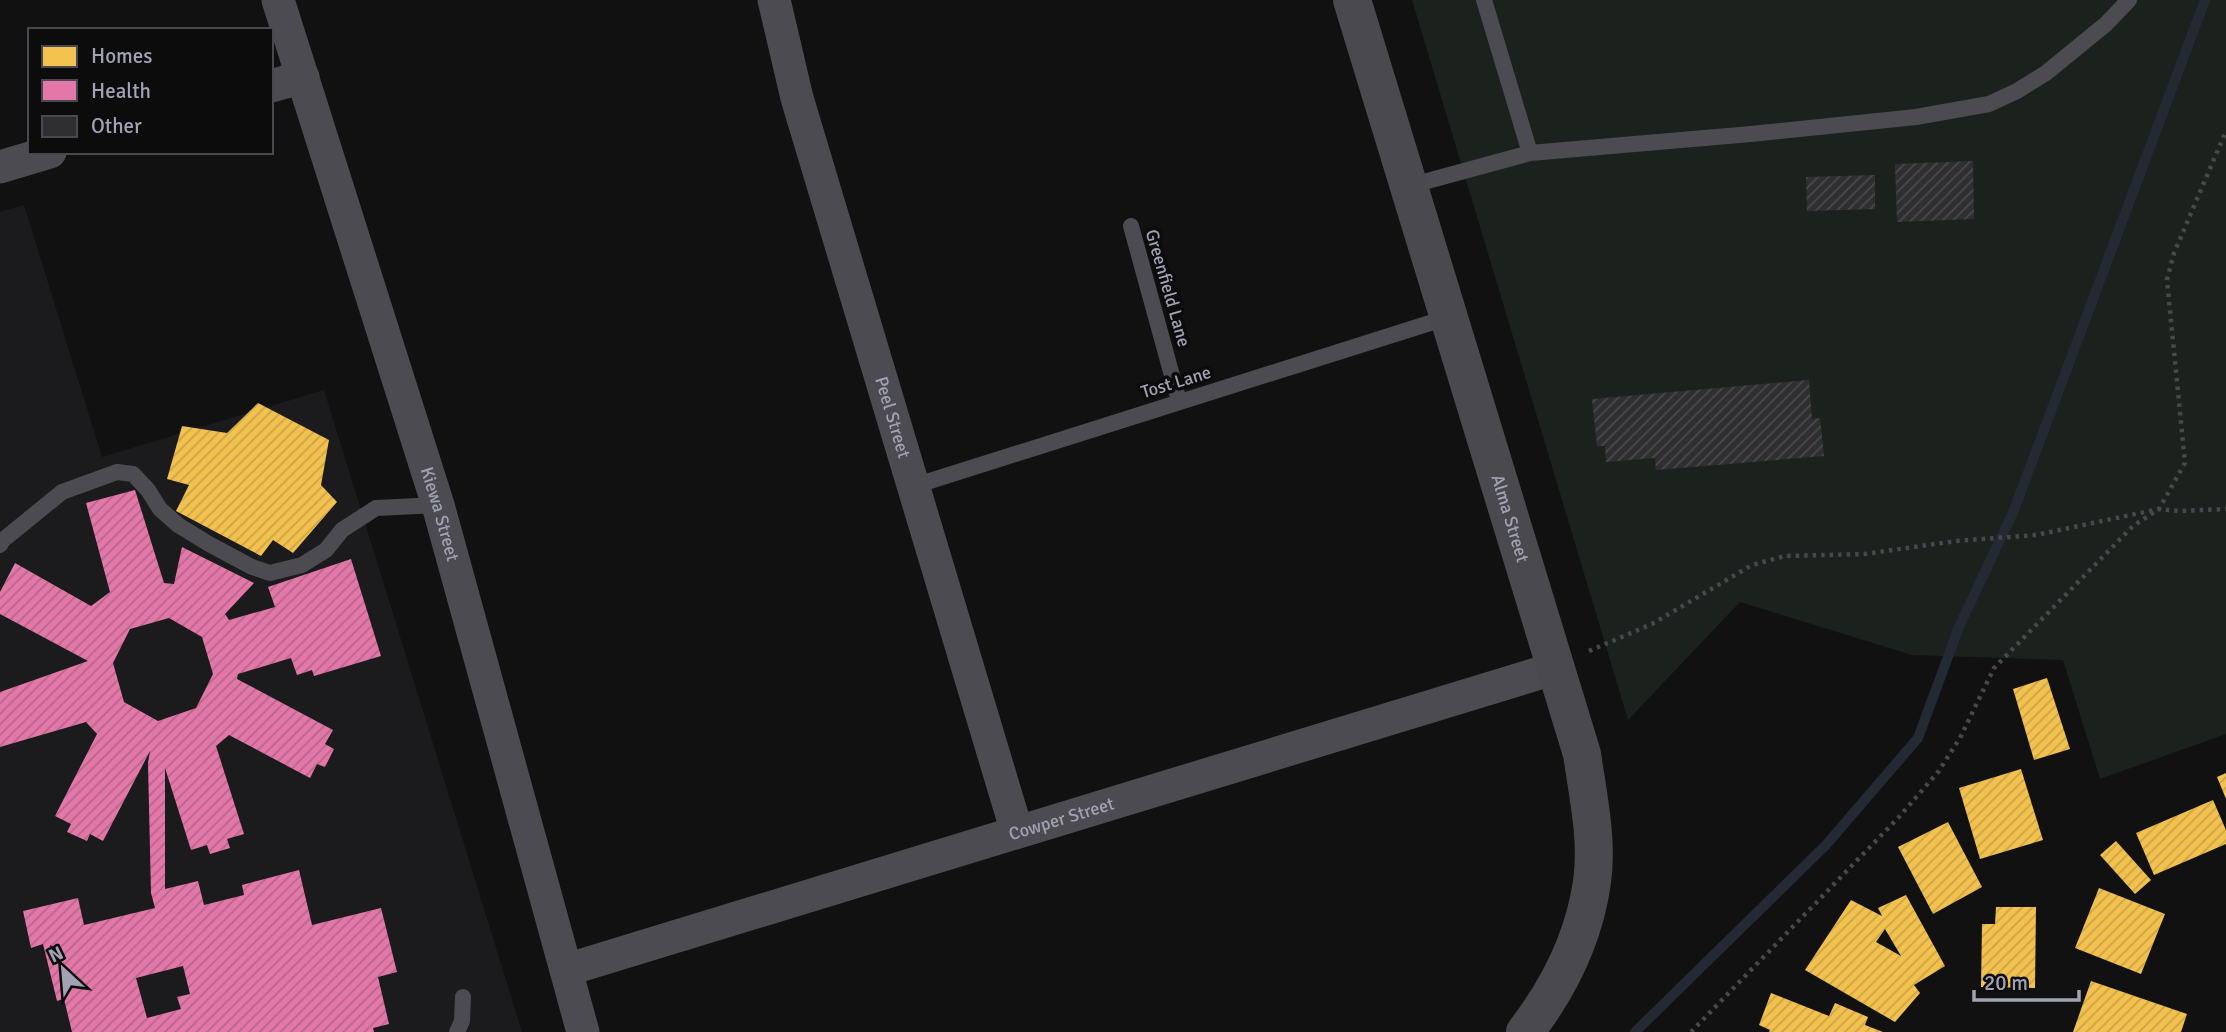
<svg xmlns="http://www.w3.org/2000/svg" width="2226" height="1032" viewBox="0 0 2226 1032" font-family="Signika,sans-serif">
<defs>
<pattern id="homes-hatch" width="6" height="6" patternUnits="userSpaceOnUse" patternTransform="scale(1.75)"><rect width="6" height="6" fill="#f2c14e"/><path d="M-1 1l2-2M0 6l6-6M5 7l2-2" fill="none" stroke="#cba449"/></pattern>
<pattern id="health-hatch" width="6" height="6" patternUnits="userSpaceOnUse" patternTransform="scale(1.75)"><rect width="6" height="6" fill="#e377a8"/><path d="M-1 1l2-2M0 6l6-6M5 7l2-2" fill="none" stroke="#b6668c"/></pattern>
<pattern id="building-hatch" width="6" height="6" patternUnits="userSpaceOnUse" patternTransform="scale(1.75)"><rect width="6" height="6" fill="#2f2f31"/><path d="M-1 1l2-2M0 6l6-6M5 7l2-2" fill="none" stroke="#4a4a4c"/></pattern>
</defs>
<rect width="100%" height="100%" fill="#111"/>
<!-- built -->
<polygon fill="#1b1b1d" points="24,205 102,457 324,390 522,1032 0,1032 0,212"/>
<!-- grass -->
<polygon fill="#1b221d" points="1412,0 2205,0 2192,34 2206,0 2226,0 2226,734 2100,779 2063,660 1912,655 1740,602 1628,720"/>
<!-- homes -->
<g fill="url(#homes-hatch)" fill-rule="evenodd">
<polygon points="258,403 329,440 321,485 337,502 293,553 273,540 261,556 176,511 189,485 167,479 182,426 227,433"/>
<polygon points="2047,678 2070,749 2034,760 2013,689"/>
<polygon points="2021,769 2043,840 1980,859 1959,788"/>
<polygon points="2226,773 2226,799 2217,777"/>
<polygon points="2213,800 2226,830 2226,844 2154,875 2136,833"/>
<polygon points="1948,822 1982,887 1933,914 1898,847"/>
<polygon points="2116,841 2151,880 2135,894 2100,855"/>
<polygon points="2099,888 2165,914 2141,974 2075,948"/>
<path d="M1906 895 1945 966 1914 985 1920 993 1895 1022 1805 970 1851 900 1882 916 1878 908ZM1885 929 1901 956 1876 942Z"/>
<polygon points="1996,907 2036,907 2035,988 1981,987 1982,924 1995,924"/>
<polygon points="2091,981 2187,1014 2181,1032 2073,1032"/>
<polygon points="1771,993 1829,1016 1835,1003 1868,1017 1865,1025 1883,1032 1769,1032 1770,1030 1759,1025"/>
</g>
<!-- health -->
<path fill="url(#health-hatch)" fill-rule="evenodd" d="M135 490 164 583 174 584 182 547 254 583 225 614 229 620 275 607 268 587 351 559 381 656 314 676 312 670 297 675 291 658 238 674 237 679 333 730 325 744 334 749 325 767 317 764 310 778 229 735 216 746 244 834 227 839 230 848 210 854 207 845 191 850 165 768V889L198 881 204 905 244 895 242 885 299 870 312 925 381 908 397 972 378 977 389 1024 373 1028 374 1032H72L64 999 57 1001 43 944 31 948 23 911 78 898 84 925 155 908 151 893 148 763 150 751 103 841 90 834 87 841 67 832 71 824 55 816 97 734 86 722 0 747V692L88 661 0 614V592L15 563 91 606 110 592 86 503ZM169 618 202 637 213 674 196 708 158 721 124 702 113 663 130 629ZM183 966 190 994 177 997 181 1009 147 1018 136 978Z"/>
<g fill="none" stroke-linecap="round" stroke-linejoin="round">
<!-- stream -->
<polyline stroke="#242a33" stroke-width="10" points="1635,1032 1826,845 1918,738 1959,627 2014,510 2205,0"/>
</g>
<!-- building -->
<g fill="url(#building-hatch)">
<polygon points="1973,161 1974,219 1897,222 1895,164"/>
<polygon points="1875,175 1875,209 1807,211 1806,177"/>
<polygon points="1809,380 1812,419 1820,418 1824,456 1656,470 1655,458 1606,462 1605,446 1597,446 1592,399"/>
</g>
<g fill="none" stroke-linecap="round" stroke-linejoin="round">
<!-- path -->
<g stroke="#47474c" stroke-width="4.5" stroke-dasharray="3.5 5" stroke-linecap="butt">
<polyline points="1589,651 1652,624 1752,565 1785,556 1865,554 1956,541 2036,535 2159,509 2179,511 2226,509"/>
<polyline points="1691,1032 1899,817 1938,772 1960,738 1994,668 2133,526 2159,509 2185,463 2167,280 2174,253 2226,131"/>
</g>
<!-- lane -->
<g stroke="#4b4b51" stroke-width="16">
<polyline points="1484,0 1530,153"/>
<polyline points="1409,186 1530,153 1751,134 1916,117 1989,104 2017,91 2046,73 2106,24 2129,0"/>
<polyline points="1131,226 1179,401"/>
<polyline points="914,486 1449,317"/>
<polyline points="0,545 3,540 62,492 117,472 133,474 148,490 160,509 178,525 209,544 252,567 270,573 302,565 326,550 342,530 376,508 438,505"/>
<polyline points="457,1032 462,1021 463,997"/>
</g>
<!-- street -->
<g stroke="#4b4b51" stroke-width="33">
<path id="s1" d="M278 0 438 505 583 1032"/>
<path id="s2" d="M774 0 797 98 1017 832"/>
<polyline points="271,86 303,77"/>
<polyline points="0,167 50,152"/>
<path id="s3" d="M566 970 1556 668"/>
</g>
<!-- secondary -->
<path stroke="#49494e" stroke-width="38" id="s4" d="M1352 0 1582 754C1588 796 1598 840 1592 882 1584 938 1559 988 1525 1032"/>
</g>
<g text-anchor="middle" stroke-width="7" stroke-linejoin="round" paint-order="stroke">
<!-- street labels -->
<g font-size="18" fill="#a1a3b4" stroke="#0c0c0d">
<text transform="translate(1168 288) rotate(74)" y="6">Greenfield Lane</text>
<text transform="translate(1176 382) rotate(-17)" y="6">Tost Lane</text>
<text dy="6" stroke="none"><textPath href="#s2" startOffset="434">Peel Street</textPath></text>
<text dy="6" stroke="none"><textPath href="#s1" startOffset="539">Kiewa Street</textPath></text>
<text dy="6" stroke="none"><textPath href="#s4" startOffset="542">Alma Street</textPath></text>
<text dy="6" stroke="none"><textPath href="#s3" startOffset="518">Cowper Street</textPath></text>
</g>
</g>
<!-- legend -->
<rect x="28" y="28" width="245" height="126" fill="#0c0c0d" stroke="#484850" stroke-width="2"/>
<rect x="42" y="46" width="35" height="21" fill="#f2c14e" stroke="#484850" stroke-width="2"/>
<text x="91" y="63" font-size="21" fill="#a1a3b4">Homes</text>
<rect x="42" y="80" width="35" height="21" fill="#e377a8" stroke="#484850" stroke-width="2"/>
<text x="91" y="98" font-size="21" fill="#a1a3b4">Health</text>
<rect x="42" y="116" width="35" height="21" fill="#2f2f31" stroke="#484850" stroke-width="2"/>
<text x="91" y="133" font-size="21" fill="#a1a3b4">Other</text>
<!-- north arrow -->
<g transform="translate(63 969) rotate(334)" stroke="#0c0c0d" stroke-width="5" paint-order="stroke">
<path d="M0-5L12 26L0 18L-12 26Z" fill="#a1a3b4"/>
<text y="-10" font-size="19" font-weight="bold" text-anchor="middle" fill="#a1a3b4">N</text>
</g>
<!-- scale -->
<path d="M1974 990v10h105v-10" fill="none" stroke="#a1a3b4" stroke-width="3.5"/>
<text x="1984" y="990" font-size="21" fill="#a1a3b4" stroke="#0c0c0d" stroke-width="5" paint-order="stroke">20 m</text>
</svg>
